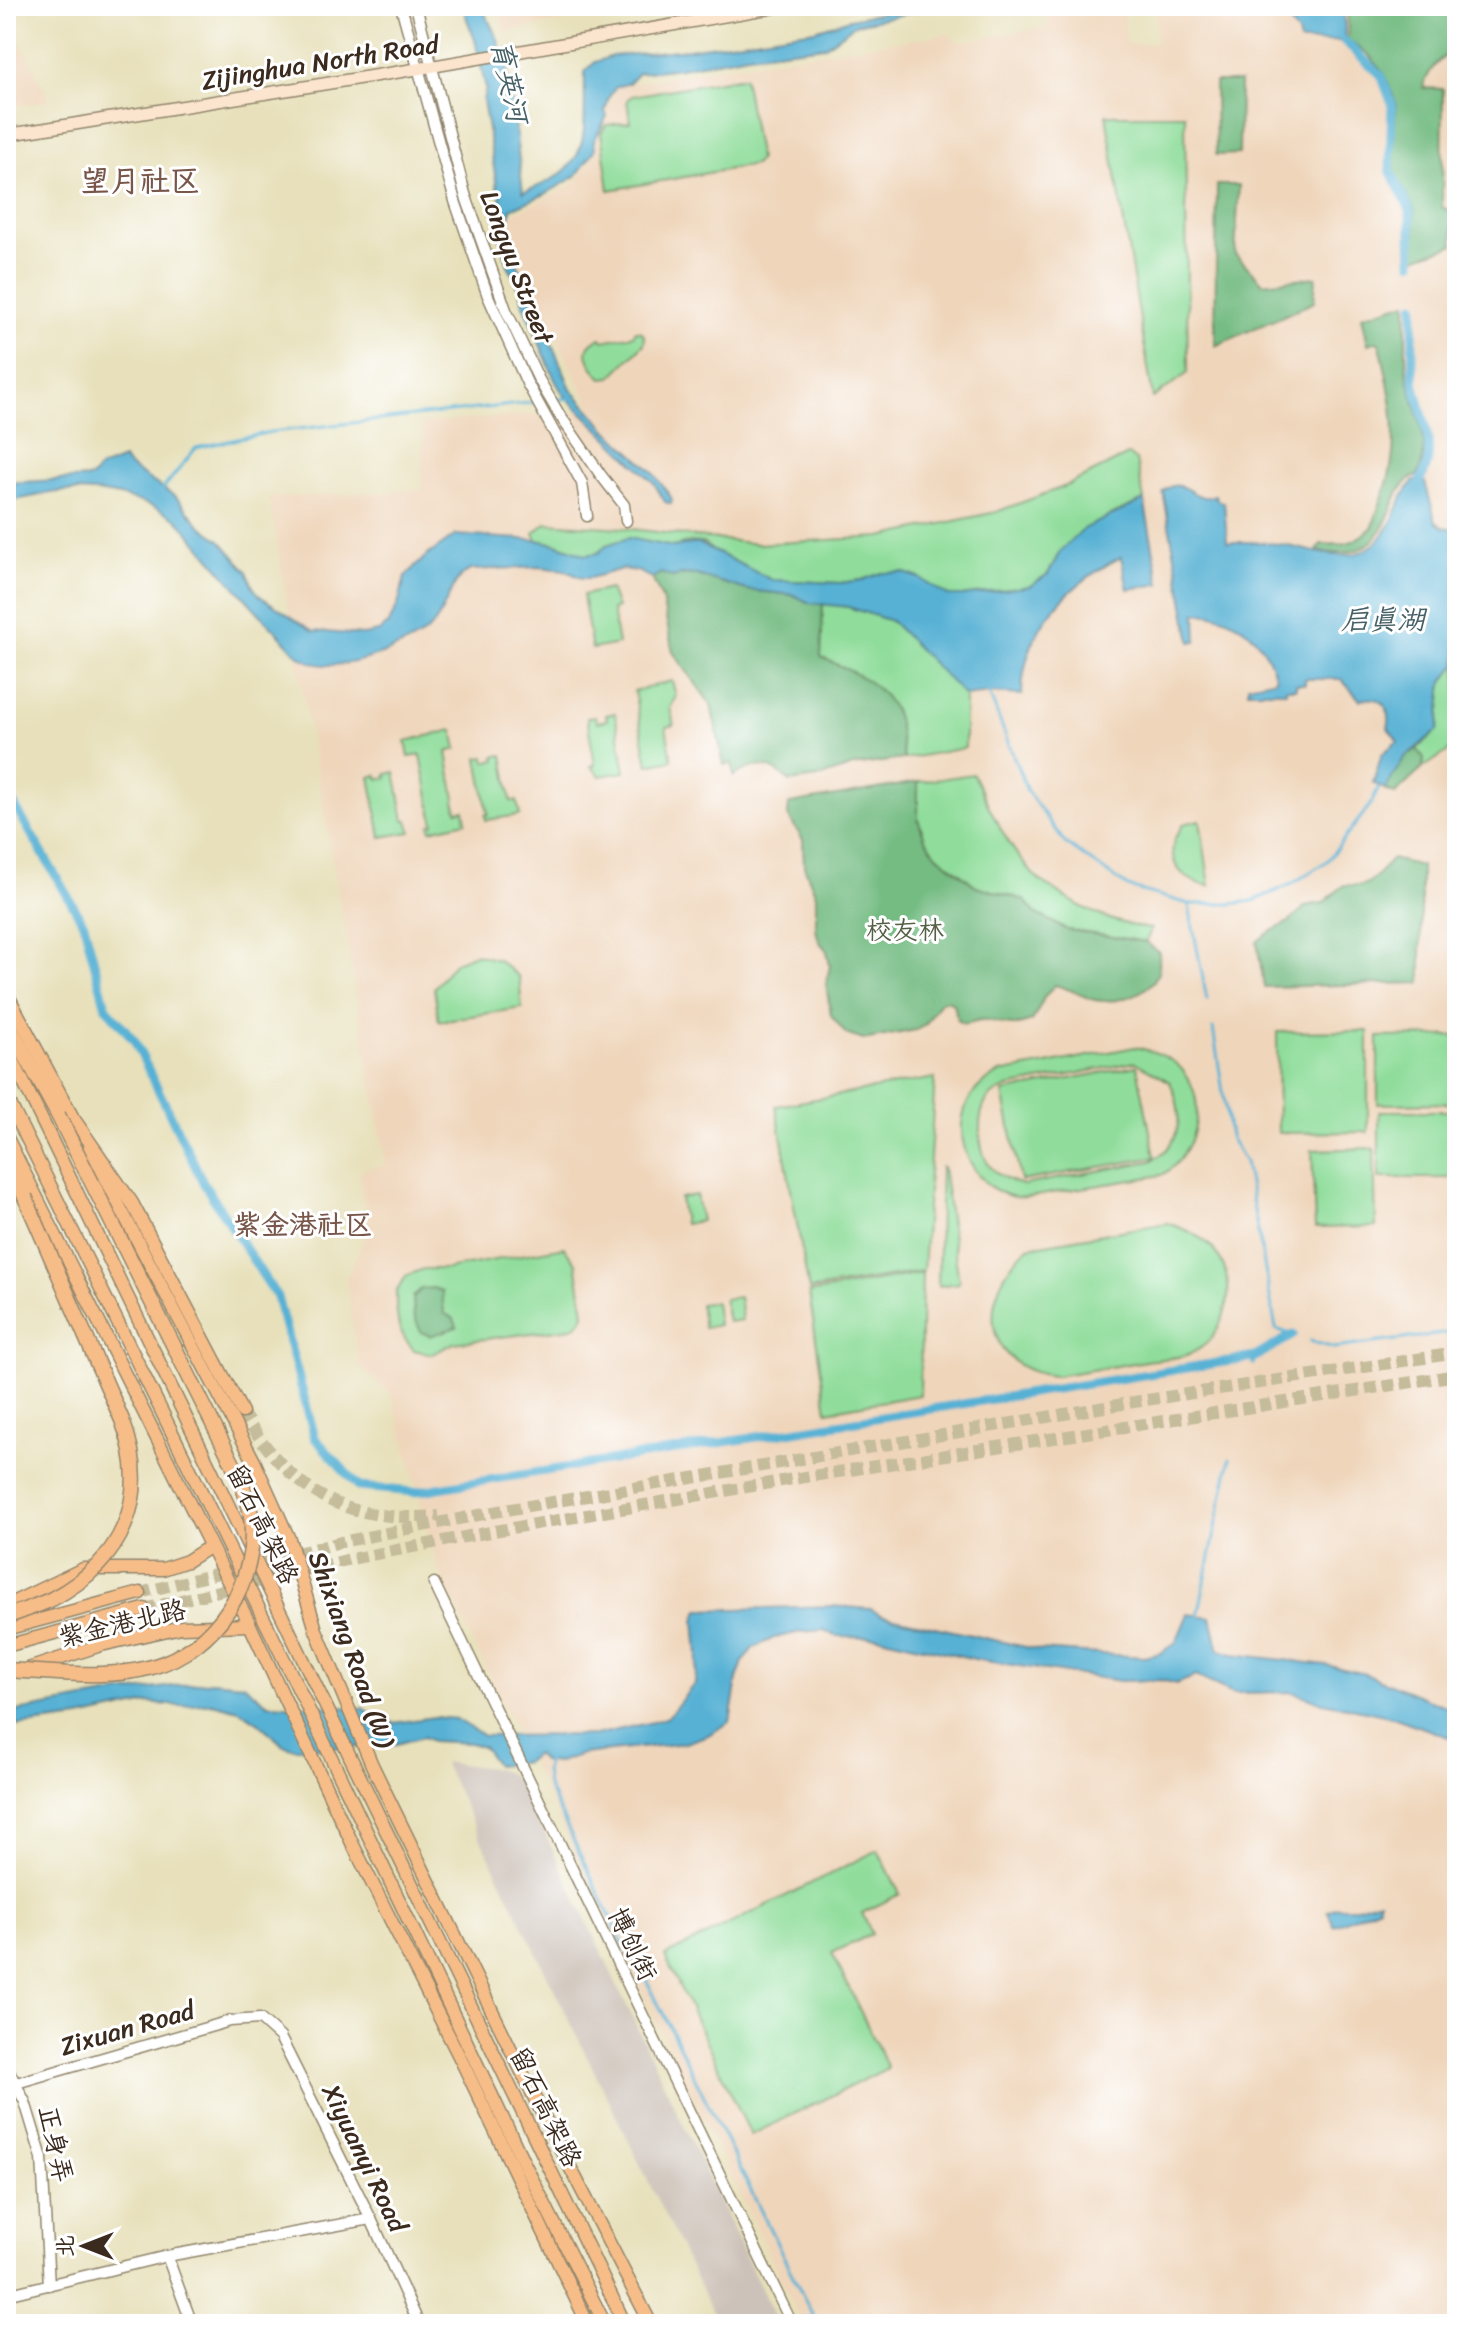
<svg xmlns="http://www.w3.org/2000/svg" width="1463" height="2330" viewBox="0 0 1463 2330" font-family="Sriracha,'LXGW WenKai TC',sans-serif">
<rect width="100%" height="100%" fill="#fff"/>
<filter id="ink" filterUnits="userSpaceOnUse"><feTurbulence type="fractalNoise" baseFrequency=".0125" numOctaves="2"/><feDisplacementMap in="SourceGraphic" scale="16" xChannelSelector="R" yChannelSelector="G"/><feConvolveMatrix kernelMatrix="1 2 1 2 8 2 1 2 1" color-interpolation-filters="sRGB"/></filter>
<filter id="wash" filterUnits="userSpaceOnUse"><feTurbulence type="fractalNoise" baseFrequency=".006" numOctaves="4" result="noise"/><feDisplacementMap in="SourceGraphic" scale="32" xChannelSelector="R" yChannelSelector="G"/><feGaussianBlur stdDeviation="1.8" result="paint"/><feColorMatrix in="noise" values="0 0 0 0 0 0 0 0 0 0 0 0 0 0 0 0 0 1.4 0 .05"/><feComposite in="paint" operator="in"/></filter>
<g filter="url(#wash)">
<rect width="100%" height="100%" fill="#e7e0ba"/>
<!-- built -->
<g fill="#efd6bb">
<polygon points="496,6 644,6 504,32"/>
<polygon points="1051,6 1125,6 1125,44 1156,43 1156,6 1457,6 1457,2324 802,2324 438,1569 392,1395 359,1366 346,1279 369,1229 359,1171 386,1164 269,498 422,490 423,423 592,410 509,244 512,214 573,184 591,160 615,87 691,72 948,34 958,42 1047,27"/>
<polygon points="6,13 50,101 6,107"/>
</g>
<!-- industrial -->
<polygon fill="#cdc2b9" points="443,1762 491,1768 508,1773 521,1783 778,2324 718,2324"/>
<!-- green -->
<g fill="#90dd9b" stroke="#66845c" stroke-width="2" fill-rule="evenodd">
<polygon points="744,77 759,160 754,165 609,190 601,133 606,125 630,122 627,100 632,96"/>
<polygon points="1106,115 1185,115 1188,373 1153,398"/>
<path d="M635 331 642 332 645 338 644 344 611 377 602 378C590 366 576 346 601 338L603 341 634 335Z"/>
<polygon points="1128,455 1136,460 1144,500 1110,515 1061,550 1048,574 1030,586 962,596 949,596 882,573 862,580 840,583 772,580 720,556 703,543 691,542 673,547 628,538 606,545 598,553 586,555 556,544 537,540 534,533 546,523 623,528 758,544 881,537 996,512 1066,486"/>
<polygon points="610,589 617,608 612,610 618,644 592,649 583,595"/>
<path d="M823 603C845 606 870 610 890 621 914 634 945 675 965 696V748L904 759 895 712 884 695 821 657Z"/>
<polygon points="1457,664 1457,745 1423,768 1424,758 1417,749 1438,730 1443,681"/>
<polygon points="672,681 676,696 670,708 674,725 666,727 672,760 648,765 634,691"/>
<polygon points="615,713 625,772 600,776 591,766 595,765 587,718 595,716 597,722 607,720 606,715"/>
<polygon points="453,730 457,749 447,752 457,811 464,810 466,822 431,830 430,825 434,824 421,755 409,757 406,741"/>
<polygon points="503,755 511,801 517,801 520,815 486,820 485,815 488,814 478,758 485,757 486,762 496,760 495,756"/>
<polygon points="395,772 404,820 408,820 411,832 381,837 370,777 377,775 379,779 387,778 386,774"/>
<path d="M973 774C990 809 1007 847 1034 875 1048 888 1064 896 1080 906 1101 917 1127 926 1151 929L1146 942 1067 930 1035 913 1024 900 976 886 937 855 925 839 918 819V782Z"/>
<path d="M1200 820 1210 886C1188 883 1167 867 1174 841 1175 836 1181 829 1183 824Z"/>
<polygon points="475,954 498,960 519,977 522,1008 439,1021 434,988 455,962"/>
<polygon points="1368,1031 1368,1132 1278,1133 1277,1032"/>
<polygon points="1457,1036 1457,1103 1378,1104 1378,1037"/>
<path d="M1135 1047C1153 1051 1173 1057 1184 1072 1209 1104 1195 1155 1162 1175 1128 1181 1093 1186 1058 1192 1045 1194 1028 1199 1015 1197 982 1191 960 1157 962 1124 964 1099 978 1083 1000 1073ZM1135 1062 1170 1082C1184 1112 1183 1144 1151 1161L1023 1185C1010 1182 994 1174 987 1162 978 1146 977 1115 987 1100 992 1093 1001 1090 1008 1087Z"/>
<polygon points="1137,1066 1155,1157 1021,1181 1003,1092"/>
<polygon points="935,1078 923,1271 809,1290 776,1106"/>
<rect x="1379" y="1111" width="78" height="67"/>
<polygon points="1374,1148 1376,1227 1315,1228 1312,1150"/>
<polygon points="941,1167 943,1167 959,1283 938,1286"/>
<polygon points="696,1195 701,1221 684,1224 680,1198"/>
<path d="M1167 1223C1196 1232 1221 1246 1227 1278 1233 1305 1217 1344 1189 1354 1176 1359 1160 1359 1146 1361 1116 1366 1085 1371 1055 1376 978 1369 978 1289 1029 1247Z"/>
<polygon points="564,1247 576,1263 583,1306 584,1315 579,1323 571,1328 454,1343 432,1354 414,1350 405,1339 399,1327 396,1307 396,1292 407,1275 424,1269 447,1269"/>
<polygon points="922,1273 920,1395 827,1411 809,1293"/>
<polygon points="739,1297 742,1320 728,1322 724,1299"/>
<polygon points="715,1302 718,1325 704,1328 700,1304"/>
<polygon points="878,1850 900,1894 862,1913 872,1934 832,1953 888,2068 751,2135 665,1956"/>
</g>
<!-- forest -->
<g fill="#74bc83" stroke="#587350" stroke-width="2">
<path d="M1350 6H1457V49C1440 57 1428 70 1423 88L1443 89 1442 207 1452 212 1453 245 1415 258 1414 209 1393 169 1396 103 1384 73 1368 54 1347 40C1350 27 1345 19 1350 6Z"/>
<polygon points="1215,82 1240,82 1239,154 1216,155"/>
<polygon points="1217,185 1239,185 1235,254 1263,283 1316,277 1314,302 1215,346"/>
<path d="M1407 302C1407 324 1404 349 1407 372 1412 407 1435 441 1417 476 1381 486 1401 567 1317 551L1321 544C1347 546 1353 543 1373 527 1376 510 1384 496 1388 480 1401 436 1390 388 1380 345L1377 341 1368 344 1362 316Z"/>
<path d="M661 573 673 577 682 574 697 575 747 590 794 595 810 603H823L821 657C849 670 884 683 896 715 901 729 900 744 904 759L853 766 818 778 790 782C771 763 756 762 734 776L732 763 724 765 711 705 673 652 662 599 652 578Z"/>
<polygon points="1417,749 1424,758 1423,768 1395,794 1385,789 1404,758"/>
<path d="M918 782V819L925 839 937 855 976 886 1024 900 1035 913 1067 930 1146 942 1159 953C1159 959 1160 968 1158 973 1150 995 1111 1006 1091 999 1079 995 1069 988 1055 985L1045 996 1032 1021C1026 1023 1018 1026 1012 1025 988 1023 993 1015 965 1024L958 1021 953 1003 947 1000 939 1003 926 1024 916 1030 863 1040 846 1034 831 1015 826 984 830 966 827 951 819 941 816 929V895L804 866 803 840 788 816 789 804Z"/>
<path d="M1392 859 1421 866V983L1264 987 1257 942C1275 925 1289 928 1305 906L1323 903 1344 885C1375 888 1373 877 1392 859Z"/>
<polygon points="433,1288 442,1291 444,1313 454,1319 457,1327 430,1336 421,1332 414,1316 413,1297 421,1289"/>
</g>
<!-- water -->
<g fill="#56b1d4" stroke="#486e79" stroke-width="2">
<path d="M462 6H481L497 37 508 72 523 192C596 167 583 136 585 72L595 62 612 56 689 49 815 30 850 19 918 6H943L856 24 825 46 748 55 680 68 638 73 629 83 616 87 609 97 605 111 607 116 594 141 595 150 576 176 545 194 511 209 507 239 571 389 608 431 653 472 672 499 671 504 665 502 654 483 563 394 555 380 523 304 521 292 508 265 500 237 499 203 501 196 498 193 483 100 486 89 475 40Z"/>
<path d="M1277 6H1345C1342 19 1347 29 1344 41L1300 42 1298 34Z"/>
<path d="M123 459 129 466 176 497 200 525 221 541 247 571 253 587 260 596 313 631 363 635 379 632 389 623 398 605 405 577 425 557 456 535 537 540 556 544 586 555 598 553 606 546 628 538 673 547 698 543 772 580 840 583 862 580 882 573 902 572 919 578 949 596H962L1030 586 1048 574 1061 550 1085 528 1144 500 1160 584 1128 589 1121 557C1066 586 1023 630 1022 695L989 693 965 696 891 621 848 607 810 603 794 595 747 590 697 575 682 574 673 577 661 573 652 578 637 571 622 569 590 578H582L564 570 539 567 470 570C446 583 447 617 425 633 400 650 332 677 304 659 294 654 286 641 278 633 242 597 210 557 177 519 145 499 105 490 68 491 47 492 27 499 6 501V483L91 478 100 468Z"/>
<path d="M1414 481 1425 482 1436 522 1443 527 1457 529V664L1443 681 1438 730 1404 758 1385 789 1373 783 1382 754 1398 741 1388 728C1393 708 1380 694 1360 700L1341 679H1305V684H1296V688H1286V691H1248V685L1276 679C1267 641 1236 613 1196 613L1197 641 1191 642 1163 492C1184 472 1194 506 1215 495L1218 501 1224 502 1227 542C1243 542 1261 541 1277 544 1313 549 1355 571 1383 535 1397 518 1399 496 1414 481Z"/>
<polygon points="833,1606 871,1609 881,1615 1039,1650 1144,1657 1161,1653 1176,1642 1188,1614 1211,1617 1219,1650 1233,1654 1326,1665 1365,1674 1457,1711 1457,1740 1393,1717 1319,1701 1293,1692 1233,1693 1196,1676 1176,1684 1162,1680 1120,1681 979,1660 880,1637 836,1636 824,1630 801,1632 774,1638 753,1648 743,1662 737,1679 730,1722 708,1735 685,1743 582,1754 556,1763 542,1761 536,1754 526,1762 497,1766 484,1748 471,1743 432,1741 423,1737 384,1747 293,1748 283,1745 259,1723 239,1710 212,1703 181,1706 148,1703 80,1718 6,1727 6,1713 113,1694 212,1681 243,1684 268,1704 363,1708 375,1716 394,1723 434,1717 456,1719 484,1736 595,1735 653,1722 668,1717 695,1683 698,1655 695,1620 699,1610"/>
<polygon points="1379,1900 1379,1906 1334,1926 1328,1911 1337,1907 1357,1907"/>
</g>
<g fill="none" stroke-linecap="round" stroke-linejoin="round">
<!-- stream -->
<g stroke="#56b1d4" stroke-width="3">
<polyline points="555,400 571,398"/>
<polyline points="162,490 196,448 271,432 547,401"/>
<polyline points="989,693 1027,791 1065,843 1128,887 1189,904 1230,904 1253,901 1292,884 1327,861 1371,804 1379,787"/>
<polyline points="1189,906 1207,1000"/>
<polyline points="1213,1028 1230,1137 1245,1162 1276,1329 1293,1335"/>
<polyline points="1310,1341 1334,1348 1457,1332"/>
<polyline points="1253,1364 1255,1357"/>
<polyline points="1198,1616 1230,1459"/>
<polyline points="547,1759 545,1770 547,1785 626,1950 638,1963 817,2324"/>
</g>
<!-- canal -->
<g stroke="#56b1d4" stroke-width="9">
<polyline points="1344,41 1381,75 1392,104 1390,170 1410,210 1412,262"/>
<path d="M1414 305C1414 329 1411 356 1414 380 1420 415 1440 448 1420 481"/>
<polyline points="6,791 84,924 106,1007 134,1040 204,1184 277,1297 315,1438 359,1487 414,1492 1255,1357 1293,1335"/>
</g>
</g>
</g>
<g filter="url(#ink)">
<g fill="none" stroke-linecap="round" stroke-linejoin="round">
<!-- trunk-tunnel -->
<g stroke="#c5bc9b" stroke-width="12" stroke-dasharray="12 6" stroke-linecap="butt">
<path d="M242 1412C293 1493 342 1523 439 1516"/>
<polyline points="140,1593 341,1542 494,1512 1140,1401 1457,1353"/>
<polyline points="144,1609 351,1559 495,1531 793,1479 1457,1375"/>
</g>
<!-- tertiary casing -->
<g stroke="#91856c" stroke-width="13">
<g id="tertiary">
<polyline points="401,6 455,201 488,296 527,383 582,483 587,516"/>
<polyline points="416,6 465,194 506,310 538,378 559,414 600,474 624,505 626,521"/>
<polyline points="434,1583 792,2324"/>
<polyline points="6,2065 25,2102 42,2158 49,2285"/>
<polyline points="6,2086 230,2021 260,2019 280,2037 371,2219 419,2324"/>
<polyline points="167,2256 192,2324"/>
<polyline points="6,2295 167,2256 371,2219"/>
</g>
</g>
<!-- secondary casing -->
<g stroke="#91856c" stroke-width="14">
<polyline id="secondary" points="6,135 417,69 783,6"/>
</g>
<!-- primary casing -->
<g stroke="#91856c" stroke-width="15">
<g id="primary">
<polyline points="6,1136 250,1625 353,1845 463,2064 588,2324"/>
<polyline points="89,1149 254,1461 289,1539 316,1630 372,1765 539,2107 651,2324"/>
<polyline points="6,1606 83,1569 163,1569 187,1561 209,1547"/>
<polyline points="28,1669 101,1645 181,1627 250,1625"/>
</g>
</g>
<!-- trunk casing -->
<g stroke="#91856c" stroke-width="15">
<g id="trunk">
<polyline points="6,992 73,1118 132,1203 242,1412"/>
<polyline points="6,1046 625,2324"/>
<polyline points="6,1096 303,1698 523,2161 605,2324"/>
<polyline points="6,1629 140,1593"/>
<polyline points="6,1646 144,1609"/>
</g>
</g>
<!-- motorway casing -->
<g stroke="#91856c" stroke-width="17">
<g id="motorway">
<polyline points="6,1020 58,1115"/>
<polyline points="6,1154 25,1197"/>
</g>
</g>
<!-- tertiary -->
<use href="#tertiary" stroke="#fff" stroke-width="10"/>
<!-- secondary -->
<use href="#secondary" stroke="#fce5cf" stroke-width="11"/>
<!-- primary -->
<use href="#primary" stroke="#f7bd88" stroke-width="12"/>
<!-- trunk -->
<use href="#trunk" stroke="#f7bd88" stroke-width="12"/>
<!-- motorway -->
<use href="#motorway" stroke="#f7bd88" stroke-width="14"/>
<!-- motorway-bridge casing -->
<g stroke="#91856c" stroke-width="17" stroke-linecap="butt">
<g id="motorway-bridge">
<path d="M6 1617C21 1611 37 1606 52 1599 123 1561 152 1497 122 1420L25 1197"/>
<path d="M6 1670C54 1672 106 1680 152 1667 216 1649 259 1582 251 1516 249 1498 240 1481 233 1464L58 1115"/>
</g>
</g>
<!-- motorway-bridge -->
<use href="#motorway-bridge" stroke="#f7bd88" stroke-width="14"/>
</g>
</g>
<g text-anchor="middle" stroke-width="6" stroke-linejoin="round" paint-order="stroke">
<!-- street labels -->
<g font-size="26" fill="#3b2a1e" stroke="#fff">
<text transform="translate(320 62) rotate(-9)" y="9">Zijinghua North Road</text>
<text transform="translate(517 267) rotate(69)" y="9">Longyu Street</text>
<text transform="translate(263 1524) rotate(64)" y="9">留石高架路</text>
<text transform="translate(122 1623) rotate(-13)" y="9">紫金港北路</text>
<text transform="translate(352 1649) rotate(70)" y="9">Shixiang Road (W)</text>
<text transform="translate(633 1944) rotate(64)" y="9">博创街</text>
<text transform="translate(127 2028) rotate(-16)" y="9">Zixuan Road</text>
<text transform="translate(546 2107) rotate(64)" y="9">留石高架路</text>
<text transform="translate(56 2144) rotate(78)" y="9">正身弄</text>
<text transform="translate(365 2158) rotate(64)" y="9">Xiyuanyi Road</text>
</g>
<!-- park labels -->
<g font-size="26" fill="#546044" stroke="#fff">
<text x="905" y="939">校友林</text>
</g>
<!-- water labels -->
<g font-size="28" font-style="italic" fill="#466067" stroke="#fff">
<text transform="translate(510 81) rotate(78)" y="10">育英河</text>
<text x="1383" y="629">启真湖</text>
</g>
<!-- neighbourhood labels -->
<g font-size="28" font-weight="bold" fill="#78574a" stroke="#fff">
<text x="303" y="1234">紫金港社区</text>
</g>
<!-- quarter labels -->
<g font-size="30" font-weight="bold" fill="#78574a" stroke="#fff">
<text x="140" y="191">望月社区</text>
</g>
</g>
<!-- margin -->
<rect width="1463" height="2330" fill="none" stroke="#fff" stroke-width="32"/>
<!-- north arrow -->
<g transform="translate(84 2246) rotate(270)" stroke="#ffffff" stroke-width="6" paint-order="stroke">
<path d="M0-6L14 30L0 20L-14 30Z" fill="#3b2a1e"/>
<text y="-12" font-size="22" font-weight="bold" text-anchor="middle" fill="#3b2a1e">北</text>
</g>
</svg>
